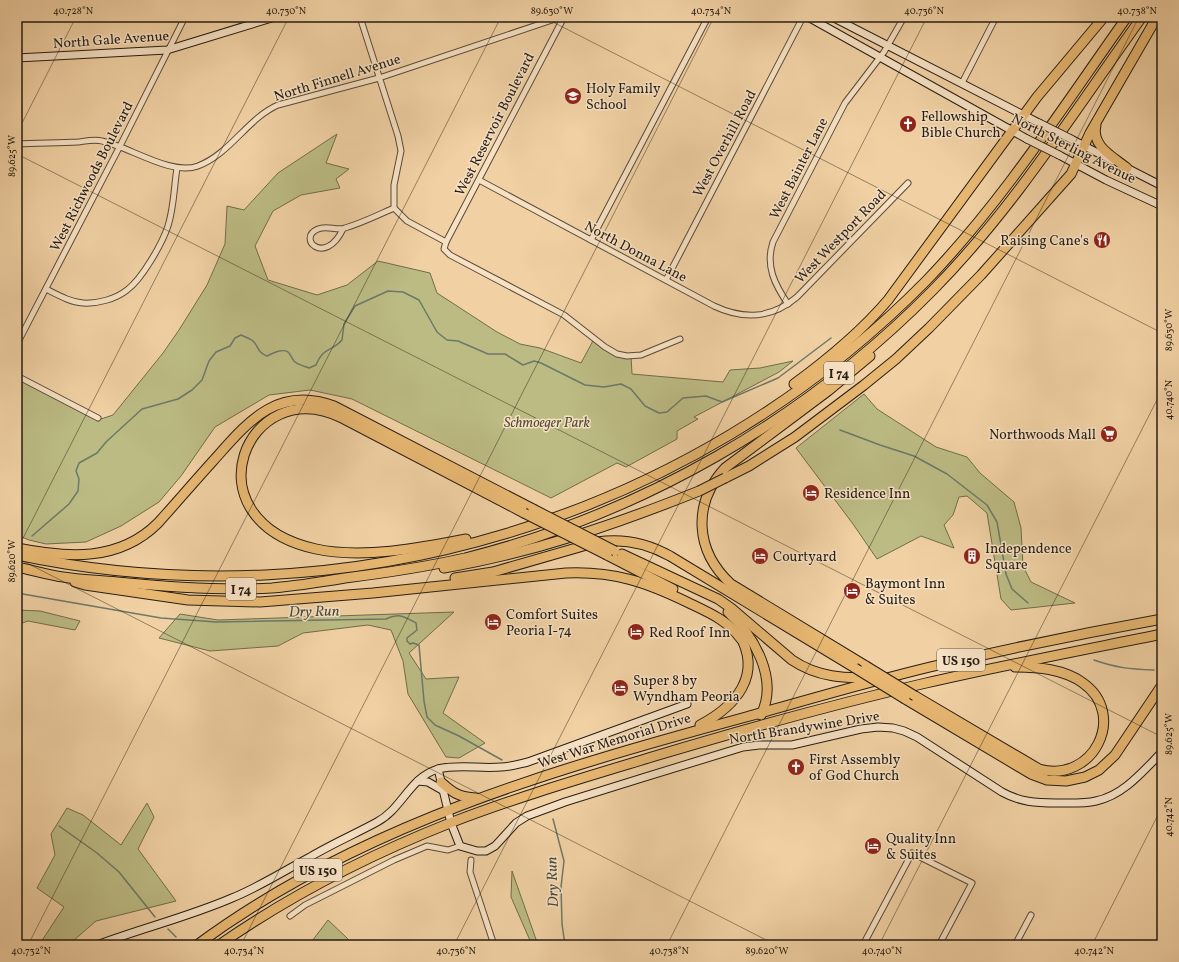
<svg xmlns="http://www.w3.org/2000/svg" width="1179" height="962" viewBox="0 0 1179 962" font-family="Vollkorn,serif">
<rect width="100%" height="100%" fill="#f1d1a4"/>
<filter id="stains"><feTurbulence type="fractalNoise" baseFrequency=".005" numOctaves="4"/><feColorMatrix values="0 0 0 0 .2 0 0 0 0 .09 0 0 0 0 .02 0 0 0 .5 -.17"/></filter>
<radialGradient id="worn" r=".72"><stop offset=".6" stop-color="#630" stop-opacity="0"/><stop offset="1" stop-color="#630" stop-opacity=".3"/></radialGradient>
<!-- green -->
<g fill="#bcbb84" stroke="#716c4b">
<polygon points="337,134 326,163 349,169 336,179 340,188 301,195 273,211 255,246 268,280 317,295 347,285 378,261 430,273 437,293 497,332 520,344 540,348 581,363 594,339 605,347 631,356 632,374 723,382 730,370 760,368 793,361 779,372 694,417 698,419 677,431 677,439 626,467 617,463 551,498 352,399 310,390 269,395 215,427 181,476 159,502 121,526 86,542 46,544 29,540 17,535 17,375 101,419 113,415 163,353 179,330 207,285 225,244 227,206 244,210 278,173"/>
<polygon points="864,394 877,409 936,447 967,457 980,473 1014,502 1021,528 1023,566 1031,582 1075,603 1011,610 1001,599 987,513 967,496 959,497 953,515 944,525 954,548 921,536 877,559 853,524 796,448"/>
<polygon points="17,610 40,611 80,621 75,630 28,621 17,625"/>
<polygon points="454,612 409,653 426,679 459,677 443,713 485,743 459,758 446,757 408,694 403,661 391,630 368,625 303,633 278,646 210,651 159,638 180,614 218,620"/>
<polygon points="147,803 154,817 138,849 176,901 96,921 74,940 49,945 39,945 64,907 37,888 55,855 51,834 67,808 83,815 121,845"/>
<polygon points="512,871 538,945 532,945 511,897"/>
<polygon points="328,920 348,939 348,945 309,945"/>
</g>
<g fill="none" stroke-linecap="round" stroke-linejoin="round">
<!-- stream -->
<g stroke="#6c7969" stroke-width="1.5">
<polyline points="840,430 880,445 914,456 947,474 987,505 997,522 1006,574 1012,589 1028,603"/>
<path d="M32 536 69 504 78 491 79 479 76 471 79 463 97 453 106 442 142 409 178 399 192 390 202 380 209 361 216 352 230 346 235 338 241 335C245 337 249 338 253 341 259 347 257 352 267 356 271 354 275 352 279 351 291 349 289 355 294 361 298 365 304 366 309 368L316 365C324 346 332 352 342 340L344 324 355 306 388 291 403 292 419 300 437 332 447 340 458 341 488 354H505L523 365 534 361 541 363 585 385 604 387 621 384 631 389 645 406 659 413 667 412 683 398 706 396 722 402 778 378 831 338"/>
<path d="M17 593 161 618 216 622 386 619C400 613 403 616 416 623L417 630 407 638V641L410 644 413 643 419 645 424 701 427 717 435 725 459 736 502 760"/>
<path d="M1094 660C1117 668 1129 669 1154 670"/>
<polyline points="553,819 564,861 561,887 562,924 565,945"/>
<polyline points="59,826 97,853 119,872 155,917"/>
<polyline points="168,929 176,937"/>
</g>
<!-- street casing -->
<g stroke="#594a36" stroke-width="7">
<g id="street">
<polyline points="360,17 398,136 401,151 394,185 394,208 407,221 446,242"/>
<polyline points="564,17 446,242 444,249 450,255 564,315 605,347 617,354 627,356 641,355 680,339"/>
<polyline points="962,83 996,17"/>
<path d="M17 144C37 143 58 143 78 142 86 141 95 139 102 141 130 147 171 176 198 166 230 154 248 118 278 105L379 78 561 17"/>
<path d="M479 180 714 306C744 320 771 319 797 297L908 183"/>
<path d="M343 229C325 267 296 238 318 229 327 225 337 231 345 228 362 223 378 215 394 208"/>
<polyline points="591,240 708,17"/>
<polyline points="666,280 803,17"/>
<path d="M46 289C58 295 70 302 83 303 97 304 116 299 127 290 142 279 162 244 168 226 174 207 174 187 177 168"/>
<path d="M788 304C775 285 765 266 773 242L845 103 884 52 904 17"/>
<polyline points="17,344 120,146 185,17"/>
<polyline points="17,376 98,418"/>
<polyline points="471,860 470,872 494,945"/>
<polyline points="290,916 305,905 394,860 427,846 448,850 460,846"/>
<polyline points="863,945 912,853 972,883 939,945"/>
<polyline points="1015,945 1031,915"/>
</g>
</g>
<!-- secondary casing -->
<g stroke="#261d12" stroke-width="9">
<g id="secondary">
<polyline points="808,17 1027,139"/>
<polyline points="832,17 1039,123"/>
<polyline points="17,58 167,50 275,17"/>
<polyline points="1071,139 1113,161"/>
<polyline points="1059,155 1106,180 1162,206"/>
<polyline points="1123,166 1162,186"/>
<path d="M438 769 451 823 460 846 477 851H486L495 846 516 823 527 816 565 802 642 778 743 747 759 745H792L861 729 878 727 893 728 904 731 917 737 1002 792C1020 802 1036 803 1056 803 1069 803 1083 804 1096 801 1124 795 1143 771 1162 752"/>
<polyline points="418,781 428,782 442,790"/>
<path d="M97 945C142 928 188 917 232 898 259 887 284 871 310 857 332 844 355 834 377 822 402 809 410 777 438 769 459 764 480 769 501 767 510 767 519 764 528 762L687 704"/>
</g>
</g>
<!-- highway casing -->
<g stroke="#261d12" stroke-width="11">
<g id="highway">
<path d="M1096 125C1091 146 1112 156 1127 168"/>
<path d="M794 384C828 359 860 333 888 300L1037 97 1104 17"/>
<polyline points="725,478 749,466 795,437 864,385 896,359 929,328 981,275 1071,174 1090,133 1157,17"/>
<path d="M466 539C421 548 361 559 316 549 185 520 247 371 342 418L524 513"/>
<path d="M17 548C67 558 119 562 158 523 176 503 194 482 213 461 247 423 276 385 334 406L533 509"/>
<path d="M622 554 718 599 731 608 792 660C817 677 845 679 874 677"/>
<path d="M17 555C346 624 690 520 926 281 1003 201 1063 107 1127 17"/>
<polyline points="607,555 673,589"/>
<path d="M17 567C32 570 48 575 63 577 81 580 99 580 117 582 168 587 220 591 272 588 296 586 321 582 345 578 385 573 425 567 465 558 641 514 806 419 933 290 1014 208 1075 110 1142 17"/>
<path d="M444 568C533 553 616 524 699 491"/>
<path d="M455 578 493 572 597 542C623 538 647 543 670 556L855 668"/>
<path d="M75 582 85 585 188 600 260 602 373 593 566 573C614 571 646 582 689 603 710 613 727 620 741 639"/>
<path d="M728 612C754 636 779 679 761 715"/>
<path d="M866 666 731 584C695 551 692 504 725 468L828 391 870 356"/>
<path d="M915 696 1039 769C1093 784 1128 715 1083 683 1064 669 1038 667 1015 667"/>
<polyline points="905,699 1031,774 1047,780 1066,781 1085,777 1099,770 1115,755 1162,685"/>
<path d="M700 725C736 706 763 675 739 634"/>
<path d="M441 782C453 793 459 797 476 798"/>
<path d="M197 945C359 825 555 769 746 717 807 700 868 682 930 667 1007 649 1084 633 1162 619"/>
<path d="M219 945C291 895 369 855 450 823 517 797 586 777 655 756 745 729 835 704 926 683 1004 665 1083 650 1162 634"/>
</g>
</g>
<!-- street -->
<use href="#street" stroke="#f6e1c4" stroke-width="5"/>
<!-- secondary -->
<use href="#secondary" stroke="#f6e1c4" stroke-width="7"/>
<!-- highway -->
<use href="#highway" stroke="#e8b872" stroke-width="9"/>
<!-- secondary-bridge casing -->
<g stroke="#261d12" stroke-width="9" stroke-linecap="butt">
<g id="secondary-bridge">
<polyline points="1039,123 1071,139"/>
<polyline points="1027,139 1059,155"/>
</g>
</g>
<!-- highway-bridge casing -->
<g stroke="#261d12" stroke-width="11" stroke-linecap="butt">
<g id="highway-bridge">
<polyline points="699,491 725,478"/>
<polyline points="533,509 615,551"/>
<polyline points="524,513 607,555"/>
<polyline points="866,666 915,696"/>
<polyline points="855,668 905,699"/>
</g>
</g>
<!-- secondary-bridge -->
<use href="#secondary-bridge" stroke="#f6e1c4" stroke-width="7"/>
<!-- highway-bridge -->
<use href="#highway-bridge" stroke="#e8b872" stroke-width="9"/>
</g>
<!-- ticks -->
<path fill="none" stroke="#261d12" stroke-width="1" stroke-opacity="0.45" d="M543 17 1162 333M17 133 76 17M17 154 1162 737M17 550 289 17M17 558 776 945M28 945 501 17M241 945 714 17M454 945 927 17M667 945 1139 17M879 945 1162 390M1092 945 1162 807"/>
<!-- icons -->
<defs>
<g id="school-disc" transform="scale(0.9)"><circle r="9.5" fill="#8f2418" stroke="#f6e1c4"/><path d="M0-5L7-2L0 1L-7-2ZM-4 1L0 2.5L4 1V4Q0 6-4 4Z" fill="#fff"/></g>
<g id="church-disc" transform="scale(0.9)"><circle r="9.5" fill="#8f2418" stroke="#f6e1c4"/><path d="M-1.2-6h2.4v3.5h3.3v2.4h-3.3V6h-2.4V-.1h-3.3v-2.4h3.3Z" fill="#fff"/></g>
<g id="restaurant-disc" transform="scale(0.9)"><circle r="9.5" fill="#8f2418" stroke="#f6e1c4"/><path d="M-5-6h1v4h1v-4h1v4h1v-4h1v5L-1.5 .5V6h-2V.5L-5-1ZM5-6V6H3V1.5H1.5Q1.5-4 5-6Z" fill="#fff"/></g>
<g id="supermarket-disc" transform="scale(0.9)"><circle r="9.5" fill="#8f2418" stroke="#f6e1c4"/><path d="M-6-5.5h2.5l.6 2H6L4.5 2H-2.5L-4.4-4H-6ZM-1.5 3.2a1.3 1.3 0 1 0 .1 0ZM3 3.2a1.3 1.3 0 1 0 .1 0Z" fill="#fff"/></g>
<g id="hotel-disc" transform="scale(0.9)"><circle r="9.5" fill="#8f2418" stroke="#f6e1c4"/><path d="M-6-4.5h1.5V1H6V5H4.5V3h-9V5H-6ZM-4 0a1.8 1.8 0 1 1 3.6 0ZM.5 0V-2.5h3Q6-2.5 6 0Z" fill="#fff"/></g>
<g id="building-disc" transform="scale(0.9)"><circle r="9.5" fill="#8f2418" stroke="#f6e1c4"/><path d="M-4-6H4V6H1V3H-1V6H-4ZM-2.5-4.3h1.7v1.8h-1.7ZM.8-4.3h1.7v1.8H.8ZM-2.5-1h1.7V.8h-1.7ZM.8-1h1.7V.8H.8Z" fill="#fff"/></g>
</defs>
<g fill-rule="evenodd">
<use href="#school-disc" x="573" y="96"/>
<use href="#church-disc" x="908" y="124"/>
<use href="#restaurant-disc" x="1102" y="240"/>
<use href="#supermarket-disc" x="1109" y="434"/>
<use href="#hotel-disc" x="811" y="493"/>
<use href="#hotel-disc" x="760" y="556"/>
<use href="#building-disc" x="972" y="556"/>
<use href="#hotel-disc" x="852" y="591"/>
<use href="#hotel-disc" x="493" y="622"/>
<use href="#hotel-disc" x="636" y="632"/>
<use href="#hotel-disc" x="620" y="688"/>
<use href="#church-disc" x="796" y="767"/>
<use href="#hotel-disc" x="873" y="846"/>
</g>
<g text-anchor="middle" stroke-width="3" stroke-linejoin="round" paint-order="stroke">
<!-- shield labels -->
<g fill="#f6e1c4" stroke="#645847" stroke-width="1">
<rect x="824" y="362" width="30" height="22" rx="3"/>
<rect x="226" y="578" width="30" height="22" rx="3"/>
<rect x="937" y="649" width="48" height="22" rx="3"/>
<rect x="294" y="859" width="48" height="22" rx="3"/>
</g>
<g font-size="13" font-weight="bold" fill="#261d12">
<text x="839" y="378">I 74</text>
<text x="241" y="594">I 74</text>
<text x="961" y="665">US 150</text>
<text x="318" y="875">US 150</text>
</g>
<!-- street labels -->
<g font-size="14" fill="#261d12" stroke="#f6e1c4">
<text transform="translate(111 39) rotate(-4)" y="5">North Gale Avenue</text>
<text transform="translate(337 77) rotate(-17)" y="5">North Finnell Avenue</text>
<text transform="translate(494 124) rotate(-63)" y="5">West Reservoir Boulevard</text>
<text transform="translate(724 143) rotate(-62)" y="5">West Overhill Road</text>
<text transform="translate(1074 148) rotate(27)" y="5">North Sterling Avenue</text>
<text transform="translate(798 168) rotate(-63)" y="5">West Bainter Lane</text>
<text transform="translate(91 176) rotate(-63)" y="5">West Richwoods Boulevard</text>
<text transform="translate(840 236) rotate(-46)" y="5">West Westport Road</text>
<text transform="translate(636 251) rotate(28)" y="5">North Donna Lane</text>
<text transform="translate(804 727) rotate(-9)" y="5">North Brandywine Drive</text>
<text transform="translate(614 740) rotate(-17)" y="5">West War Memorial Drive</text>
</g>
<!-- poi labels -->
<g font-size="14" fill="#261d12" stroke="#f6e1c4" text-anchor="start">
<text x="586" y="93">Holy Family<tspan x="586" dy="16">School</tspan></text>
<text x="921" y="121">Fellowship<tspan x="921" dy="16">Bible Church</tspan></text>
<text x="1089" y="245" text-anchor="end">Raising Cane's</text>
<text x="1096" y="439" text-anchor="end">Northwoods Mall</text>
<text x="824" y="498">Residence Inn</text>
<text x="985" y="553">Independence<tspan x="985" dy="16">Square</tspan></text>
<text x="773" y="561">Courtyard</text>
<text x="865" y="588">Baymont Inn<tspan x="865" dy="16">&amp; Suites</tspan></text>
<text x="506" y="619">Comfort Suites<tspan x="506" dy="16">Peoria I-74</tspan></text>
<text x="649" y="637">Red Roof Inn</text>
<text x="633" y="685">Super 8 by<tspan x="633" dy="16">Wyndham Peoria</tspan></text>
<text x="809" y="764">First Assembly<tspan x="809" dy="16">of God Church</tspan></text>
<text x="886" y="843">Quality Inn<tspan x="886" dy="16">&amp; Suites</tspan></text>
</g>
<!-- park labels -->
<g font-size="14" font-style="italic" fill="#534c34" stroke="#f6e1c4">
<text x="547" y="427">Schmoeger Park</text>
</g>
<!-- water labels -->
<g font-size="15" font-style="italic" fill="#494b3e" stroke="#f6e1c4">
<text transform="translate(314 611) rotate(-1)" y="5">Dry Run</text>
<text transform="translate(552 882) rotate(-92)" y="5">Dry Run</text>
</g>
</g>
<!-- margin -->
<rect width="1179" height="962" fill="none" stroke="#f1d1a4" stroke-width="44"/>
<rect x="22" y="22" width="1135" height="918" fill="none" stroke="#261d12" stroke-width="1.5"/>
<g font-size="10" text-anchor="middle" fill="#261d12">
<text x="73" y="14">40.728°N</text>
<text x="286" y="14">40.730°N</text>
<text x="552" y="14">89.630°W</text>
<text x="711" y="14">40.734°N</text>
<text x="924" y="14">40.736°N</text>
<text x="1137" y="14">40.738°N</text>
<text transform="translate(11 156) rotate(-90)" y="4">89.625°W</text>
<text transform="translate(1168 330) rotate(-90)" y="4">89.630°W</text>
<text transform="translate(1168 400) rotate(-90)" y="4">40.740°N</text>
<text transform="translate(11 561) rotate(-90)" y="4">89.620°W</text>
<text transform="translate(1168 734) rotate(-90)" y="4">89.625°W</text>
<text transform="translate(1168 817) rotate(-90)" y="4">40.742°N</text>
<text x="31" y="954">40.732°N</text>
<text x="244" y="954">40.734°N</text>
<text x="456" y="954">40.736°N</text>
<text x="669" y="954">40.738°N</text>
<text x="767" y="954">89.620°W</text>
<text x="882" y="954">40.740°N</text>
<text x="1094" y="954">40.742°N</text>
</g>
<rect width="100%" height="100%" filter="url(#stains)"/>
<rect width="100%" height="100%" fill="url(#worn)"/>
</svg>
